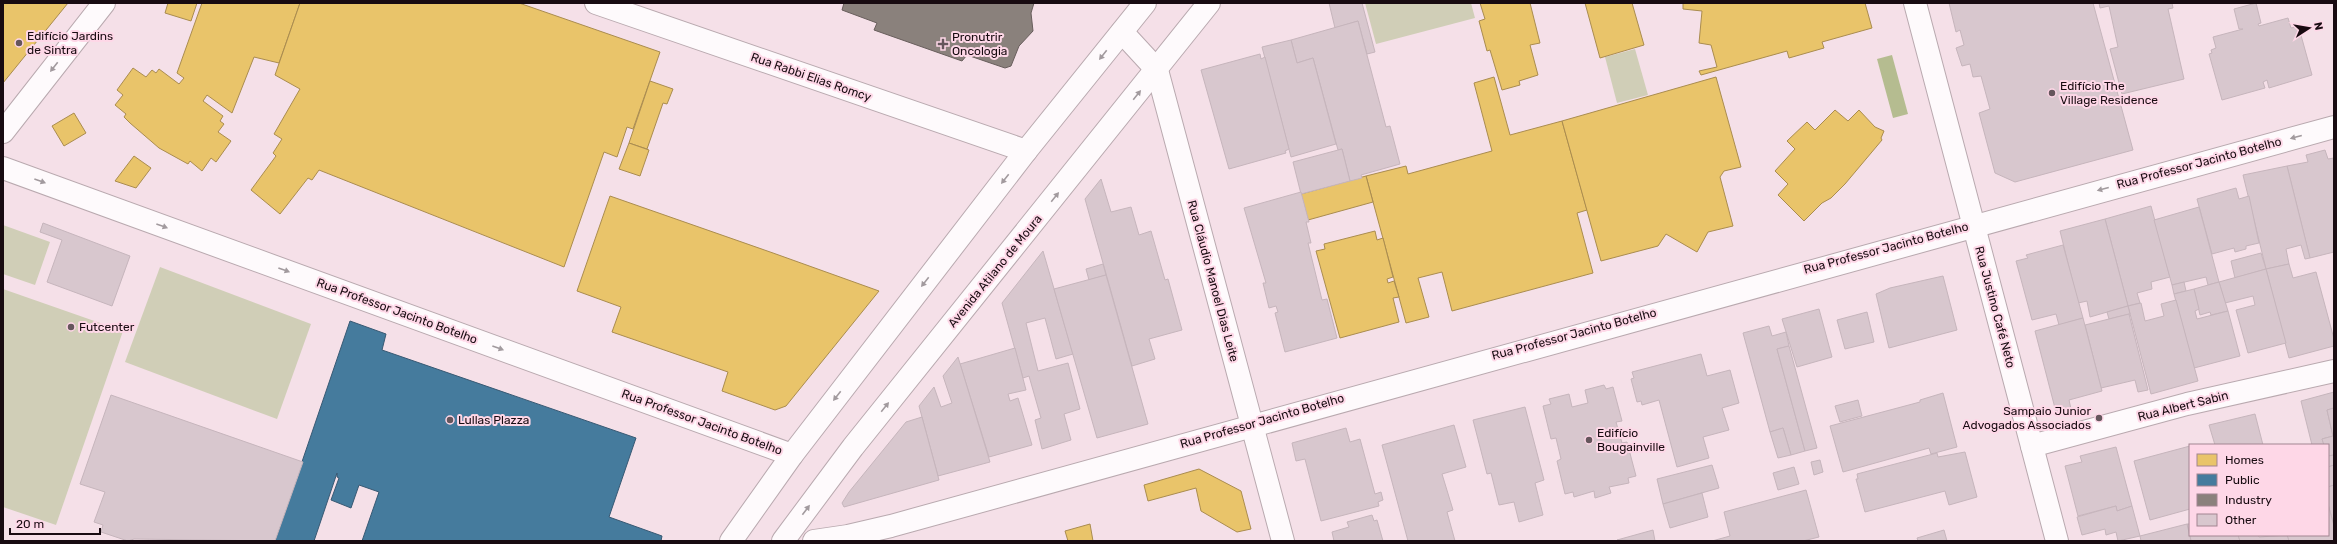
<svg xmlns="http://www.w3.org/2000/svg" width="2337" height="544" viewBox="0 0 2337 544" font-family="Rubik,sans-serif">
<rect width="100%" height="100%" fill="#f5e0e8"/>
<!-- green -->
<g fill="#d0ceb7">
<polygon points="1365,3 1471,3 1475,18 1376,44"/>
<polygon points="1635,49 1648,95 1617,103 1605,57"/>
<polygon points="3,225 50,242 35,285 3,274"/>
<polygon points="160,267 311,324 277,419 125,362"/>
<polygon points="3,289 123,331 56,525 3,507"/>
</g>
<!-- water -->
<polygon fill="#b5bc90" points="1892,55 1908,114 1893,118 1877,59"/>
<!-- homes -->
<g fill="#e9c46a" stroke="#aa8c4f">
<polygon points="3,3 68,3 3,83"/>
<polygon points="168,3 197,3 191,21 165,13"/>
<polygon points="202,3 300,3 279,63 254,57 232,113 207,95 203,101 223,116 220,121 224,124 218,132 231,141 216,162 211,158 202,171 190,161 188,164 159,148 130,123 124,117 126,114 115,105 123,95 117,90 133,68 146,77 152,70 156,73 159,69 179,84 184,78 177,73"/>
<polygon points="519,3 660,52 633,129 627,127 617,157 604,152 564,267 319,170 312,180 308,178 280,214 251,190 276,156 273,153 282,139 274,134 300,89 275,75 300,3"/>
<polygon points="1480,3 1530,3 1540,43 1530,45 1538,75 1519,81 1520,85 1502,90 1490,50 1487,51 1479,21 1485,19"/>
<polygon points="1585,3 1632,3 1644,45 1600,58"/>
<polygon points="1683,3 1865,3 1872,28 1822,42 1824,48 1789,58 1787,51 1701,75 1699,71 1717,67 1711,45 1699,43 1702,11 1683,9"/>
<polygon points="1494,77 1510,135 1562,121 1587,210 1577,213 1593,273 1452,311 1442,272 1418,278 1429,317 1406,323 1366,176 1406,166 1408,174 1492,151 1474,83"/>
<polygon points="1716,77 1741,167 1724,171 1720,177 1733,226 1708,232 1697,252 1666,234 1658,246 1601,261 1562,121"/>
<polygon points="650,81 673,89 667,104 663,103 647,149 629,143"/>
<polygon points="1835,110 1848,121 1859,110 1875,127 1884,131 1881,138 1882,140 1845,184 1831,198 1822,203 1804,221 1778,195 1788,184 1775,171 1795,149 1787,141 1807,122 1815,130"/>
<polygon points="74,113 86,133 64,146 52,126"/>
<polygon points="629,143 649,150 640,176 619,169"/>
<polygon points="134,156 151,168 136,188 115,181"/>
<polygon points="1366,176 1373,202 1308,220 1301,194"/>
<polygon points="610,196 773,253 879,291 786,406 775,410 722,391 728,372 612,332 621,307 577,291"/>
<polygon points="1375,231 1377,240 1383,238 1393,277 1387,279 1388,283 1394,281 1399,297 1393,298 1399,322 1340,338 1316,251 1325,249 1324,244"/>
<polygon points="1199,469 1241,491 1251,529 1237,532 1201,511 1196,488 1148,501 1144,485"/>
<polygon points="1090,524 1093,541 1068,541 1065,531"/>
</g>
<!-- public -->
<polygon fill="#457b9d" stroke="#385973" points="350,321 386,334 382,350 636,438 609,517 662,536 661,541 362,541 379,492 359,485 351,508 331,500 339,478 337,477 337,473 314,541 275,541"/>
<!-- industry -->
<polygon fill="#8a817c" stroke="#685e5c" points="844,3 1034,3 1031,13 1033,31 1019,46 1011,66 1005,68 967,55 962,61 874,30 877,23 842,10"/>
<!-- building -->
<g fill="#d8c7ce" stroke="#c6b5bc">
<polygon points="1329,3 1362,3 1375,52 1367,54 1358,21 1335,28"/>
<polygon points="1949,3 2093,3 2133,150 2015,182 1995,173 1979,113 1990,109 1981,76 1973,77 1970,64 1962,66 1956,48 1964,45 1960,30 1956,32"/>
<polygon points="2099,3 2172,3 2173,8 2168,9 2184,79 2122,94 2110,49 2118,47 2109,6 2100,8"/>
<polygon points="2256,3 2261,23 2258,24 2259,26 2288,18 2291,28 2296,27 2297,29 2299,28 2312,75 2269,88 2267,80 2263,82 2265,88 2222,100 2209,54 2212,53 2211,50 2216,48 2213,37 2243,29 2239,29 2234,9"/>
<polygon points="1358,21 1386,127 1390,126 1400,164 1361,175 1362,178 1350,181 1342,149 1338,150 1313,58 1297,63 1291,40"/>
<polygon points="1291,40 1297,63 1313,58 1336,144 1291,157 1262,47"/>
<polygon points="1260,54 1261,59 1265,57 1289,149 1285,151 1286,153 1229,169 1201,70"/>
<polygon points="1342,149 1350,181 1301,194 1293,162"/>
<polygon points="2325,150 2328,159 2334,158 2334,252 2310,258 2287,166 2308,162 2306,155"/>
<polygon points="2287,166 2310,258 2305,259 2301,245 2286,249 2289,264 2266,269 2243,175"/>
<polygon points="1101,179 1111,212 1131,207 1139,235 1151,231 1165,280 1168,279 1182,330 1149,339 1155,359 1132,366 1085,199"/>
<polygon points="2236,188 2239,199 2249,196 2259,243 2246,246 2246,249 2235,252 2234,248 2212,254 2197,199"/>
<polygon points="1301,192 1309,222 1306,222 1311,243 1308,243 1322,300 1327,299 1337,338 1285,352 1275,313 1278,312 1276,306 1269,308 1263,283 1266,283 1244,208"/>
<polygon points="2151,206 2170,277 2151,282 2152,289 2137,293 2140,303 2128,306 2105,219"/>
<polygon points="2199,207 2219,282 2208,285 2206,277 2172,285 2154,220"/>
<polygon points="2105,219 2128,306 2090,317 2087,301 2078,303 2060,231"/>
<polygon points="43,223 130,256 112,306 47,282 62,240 40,232"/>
<polygon points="2063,245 2083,318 2059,325 2056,314 2032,320 2016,261 2028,258 2026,255"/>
<polygon points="1043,251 1073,354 1056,359 1045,318 1026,323 1038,371 1068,363 1080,409 1064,414 1071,440 1042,449 1035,420 1041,418 1029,376 1023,378 1002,303"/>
<polygon points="2261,253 2266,269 2235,278 2231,261"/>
<polygon points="1103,264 1106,275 1089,280 1086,269"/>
<polygon points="2289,264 2293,278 2316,272 2334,339 2334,346 2289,358 2266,269"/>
<polygon points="2266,269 2286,343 2248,353 2236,310 2255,305 2253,296 2225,303 2219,282"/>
<polygon points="1106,275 1148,424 1097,438 1054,289"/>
<polygon points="1943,276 1957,330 1889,348 1876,294 1890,288"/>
<polygon points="2184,282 2186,291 2174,294 2172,285"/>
<polygon points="2219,282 2228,311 2211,315 2210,312 2200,315 2194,289"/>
<polygon points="2194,289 2199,309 2195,311 2197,319 2228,311 2240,356 2194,368 2174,294"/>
<polygon points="2176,300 2198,381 2151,394 2128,306 2141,303 2145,321 2164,316 2161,304"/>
<polygon points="2128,306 2130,314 2109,319 2107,312"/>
<polygon points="1819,309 1832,357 1797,367 1782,319"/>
<polygon points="1867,312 1874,342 1845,349 1837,320"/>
<polygon points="2129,314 2148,390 2138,392 2135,380 2101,388 2085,325"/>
<polygon points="2083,318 2102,391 2069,400 2071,409 2056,412 2035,331"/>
<polygon points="1769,326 1772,336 1786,332 1789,346 1777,349 1805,451 1791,455 1783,428 1770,432 1743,333"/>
<polygon points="1789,346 1817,448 1805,451 1777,349"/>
<polygon points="1015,348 1026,390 1008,394 1010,401 1018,398 1032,445 989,457 960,364"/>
<polygon points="1701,354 1707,376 1730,370 1739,403 1722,408 1729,430 1703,437 1709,458 1677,467 1659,400 1642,405 1641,401 1637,402 1631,379 1634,378 1632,372"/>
<polygon points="958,357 990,462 938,476 919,406 934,387 941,407 952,403 943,376"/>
<polygon points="1604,385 1606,389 1613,387 1622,421 1616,422 1622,443 1627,442 1636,476 1628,478 1629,483 1609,487 1611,493 1595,498 1594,491 1574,497 1573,492 1565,494 1557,461 1561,459 1556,438 1551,439 1543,406 1551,404 1549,399 1569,394 1572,407 1588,403 1585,390"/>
<polygon points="2334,392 2334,408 2327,410 2333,436 2322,439 2324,445 2312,445 2301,401"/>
<polygon points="1943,393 1957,447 1931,454 1929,448 1843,472 1830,426 1920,402 1920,400"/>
<polygon points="111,395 303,462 275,541 134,539 128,541 101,532 103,525 94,522 105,492 80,484"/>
<polygon points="1858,400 1862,416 1840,422 1835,406"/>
<polygon points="1525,407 1544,480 1535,483 1543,515 1519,522 1514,502 1499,505 1491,473 1487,474 1473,420"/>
<polygon points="2334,408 2334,455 2328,456 2328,445 2324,445 2322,439 2333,436 2327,410"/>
<polygon points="2255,414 2263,445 2215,445 2209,425"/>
<polygon points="922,417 939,480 844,507 842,503 849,492 906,422"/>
<polygon points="1454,425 1466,467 1442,474 1453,510 1447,512 1455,541 1408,541 1382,445"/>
<polygon points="1346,428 1350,442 1360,439 1375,494 1381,492 1383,500 1378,502 1379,506 1321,521 1305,459 1296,461 1292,443"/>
<polygon points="1783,428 1791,455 1778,458 1770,432"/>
<polygon points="2190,446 2190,509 2150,520 2134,461"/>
<polygon points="2116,447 2132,506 2117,511 2116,506 2078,516 2065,466 2082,462 2080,456"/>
<polygon points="1965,452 1977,497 1949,505 1945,491 1865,512 1856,479 1858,479 1857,474 1937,453 1938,457"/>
<polygon points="2334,455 2334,465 2328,467 2328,456"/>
<polygon points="1820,460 1823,472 1814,475 1811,462"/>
<polygon points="1712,465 1719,488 1663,504 1657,479"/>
<polygon points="2334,465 2334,485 2328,487 2328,467"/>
<polygon points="1794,467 1799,484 1778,490 1773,473"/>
<polygon points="2334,485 2334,526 2328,504 2328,487"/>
<polygon points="1806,490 1819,537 1803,541 1712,541 1730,536 1724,512"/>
<polygon points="1702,493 1708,517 1670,528 1663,504"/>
<polygon points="2328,504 2334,526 2334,541 2289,541 2287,535 2328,535"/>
<polygon points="2116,506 2117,511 2132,506 2140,536 2118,541 2116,532 2106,535 2105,529 2082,535 2077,517"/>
<polygon points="1372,515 1374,521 1377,520 1383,541 1334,541 1332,532 1349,527 1347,522"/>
<polygon points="2187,524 2190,524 2190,535 2238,535 2240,541 2191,541"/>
<polygon points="2187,524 2191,541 2141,541 2140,536"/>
<polygon points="1653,530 1655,541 1617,540"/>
<polygon points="1944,530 1947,541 1918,541 1917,538"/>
<polygon points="2238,535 2258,535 2259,537 2287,535 2289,541 2240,541"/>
</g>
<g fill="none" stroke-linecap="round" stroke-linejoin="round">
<!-- minor casing -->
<g stroke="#b9a9af" stroke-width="24">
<g id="minor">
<polyline points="596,3 1026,151"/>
<polyline points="1915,3 2057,541"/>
<polyline points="1122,32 1157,70 1283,541"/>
<polyline points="3,132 104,3"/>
<polyline points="3,168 792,455"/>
<polyline points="2032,446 2187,404 2334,371"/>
<polyline points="731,541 792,455 1026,151 1145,3"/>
<polyline points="783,541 853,447 1209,3"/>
<path d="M814 541 848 536 891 526C1371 389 1852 256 2334 127"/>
</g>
</g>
<!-- minor -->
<use href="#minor" stroke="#fefafc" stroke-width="22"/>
</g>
<!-- one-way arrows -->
<defs><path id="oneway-solid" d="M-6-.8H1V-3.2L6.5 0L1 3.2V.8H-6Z"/></defs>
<g fill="#a29a9e">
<use href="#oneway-solid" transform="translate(1103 55) rotate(128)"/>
<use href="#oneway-solid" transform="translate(54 67) rotate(128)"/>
<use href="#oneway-solid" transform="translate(1137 95) rotate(-51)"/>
<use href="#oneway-solid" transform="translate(2296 137) rotate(165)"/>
<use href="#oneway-solid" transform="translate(1005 179) rotate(128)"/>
<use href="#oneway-solid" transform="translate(40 181) rotate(20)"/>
<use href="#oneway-solid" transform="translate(2103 189) rotate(165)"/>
<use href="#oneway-solid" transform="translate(1055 197) rotate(-51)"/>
<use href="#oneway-solid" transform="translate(162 226) rotate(20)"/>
<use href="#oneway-solid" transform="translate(284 270) rotate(20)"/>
<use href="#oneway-solid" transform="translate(925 282) rotate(128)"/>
<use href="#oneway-solid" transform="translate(498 348) rotate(20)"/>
<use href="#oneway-solid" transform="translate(837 396) rotate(128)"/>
<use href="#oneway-solid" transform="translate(885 407) rotate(-51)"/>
<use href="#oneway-solid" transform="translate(806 510) rotate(-53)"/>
</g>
<!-- markers -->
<g fill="#65565c" stroke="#fed7e7" stroke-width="1.5">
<circle cx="19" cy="43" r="4"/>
<path d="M941 38h4v4h4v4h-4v4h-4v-4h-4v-4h4z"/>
<circle cx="2052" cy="93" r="4"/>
<circle cx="71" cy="327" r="4"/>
<circle cx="2099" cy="418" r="4"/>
<circle cx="450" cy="420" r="4"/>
<circle cx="1589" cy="440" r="4"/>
</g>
<g text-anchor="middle" stroke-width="4" stroke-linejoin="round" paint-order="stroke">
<!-- poi labels -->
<g font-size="12" fill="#180b11" stroke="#fed7e7" text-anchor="start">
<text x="27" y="40">Edifício Jardins<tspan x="27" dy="14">de Sintra</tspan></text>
<text x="952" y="41">Pronutrir<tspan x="952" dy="14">Oncologia</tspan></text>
<text x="2060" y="90">Edifício The<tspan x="2060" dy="14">Village Residence</tspan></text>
<text x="79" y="331">Futcenter</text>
<text x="2091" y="415" text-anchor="end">Sampaio Junior<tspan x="2091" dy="14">Advogados Associados</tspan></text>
<text x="458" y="424">Lullas Plazza</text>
<text x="1597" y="437">Edifício<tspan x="1597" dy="14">Bougainville</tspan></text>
</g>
<!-- street labels -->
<g font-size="12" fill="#180b11" stroke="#fed7e7">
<text transform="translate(811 77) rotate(19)" y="4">Rua Rabbi Elias Romcy</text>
<text transform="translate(2199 163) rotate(-15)" y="4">Rua Professor Jacinto Botelho</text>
<text transform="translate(1886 248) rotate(-15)" y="4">Rua Professor Jacinto Botelho</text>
<text transform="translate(995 271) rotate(-51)" y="4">Avenida Atilano de Moura</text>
<text transform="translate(1213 281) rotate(75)" y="4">Rua Cláudio Manoel Dias Leite</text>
<text transform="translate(1995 307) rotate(75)" y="4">Rua Justino Café Neto</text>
<text transform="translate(397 311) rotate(20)" y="4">Rua Professor Jacinto Botelho</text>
<text transform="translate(1574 334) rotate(-15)" y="4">Rua Professor Jacinto Botelho</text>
<text transform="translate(2183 406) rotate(-14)" y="4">Rua Albert Sabin</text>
<text transform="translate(1262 421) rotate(-16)" y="4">Rua Professor Jacinto Botelho</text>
<text transform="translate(702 422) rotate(20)" y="4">Rua Professor Jacinto Botelho</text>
</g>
</g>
<!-- border -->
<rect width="2337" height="544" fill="none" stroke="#180b11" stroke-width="8"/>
<!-- legend -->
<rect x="2189" y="444" width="140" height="92" fill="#fed7e7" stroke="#a28591"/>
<rect x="2197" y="454" width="20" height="12" fill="#e9c46a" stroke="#a28591"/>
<text x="2225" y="464" font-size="12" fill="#180b11">Homes</text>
<rect x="2197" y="474" width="20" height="12" fill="#457b9d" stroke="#a28591"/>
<text x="2225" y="484" font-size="12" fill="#180b11">Public</text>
<rect x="2197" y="494" width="20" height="12" fill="#8a817c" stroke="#a28591"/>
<text x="2225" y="504" font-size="12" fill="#180b11">Industry</text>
<rect x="2197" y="514" width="20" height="12" fill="#d8c7ce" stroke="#a28591"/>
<text x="2225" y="524" font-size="12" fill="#180b11">Other</text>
<!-- north arrow -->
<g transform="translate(2309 28) rotate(78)" stroke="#fed7e7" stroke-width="3" paint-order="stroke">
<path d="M0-3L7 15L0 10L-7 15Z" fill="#180b11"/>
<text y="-6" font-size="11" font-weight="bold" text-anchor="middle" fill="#180b11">N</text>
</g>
<!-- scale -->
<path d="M10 528v6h90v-6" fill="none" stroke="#180b11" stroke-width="2"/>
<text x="16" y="528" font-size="12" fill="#180b11" stroke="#fed7e7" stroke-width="3" paint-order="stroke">20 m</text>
</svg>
